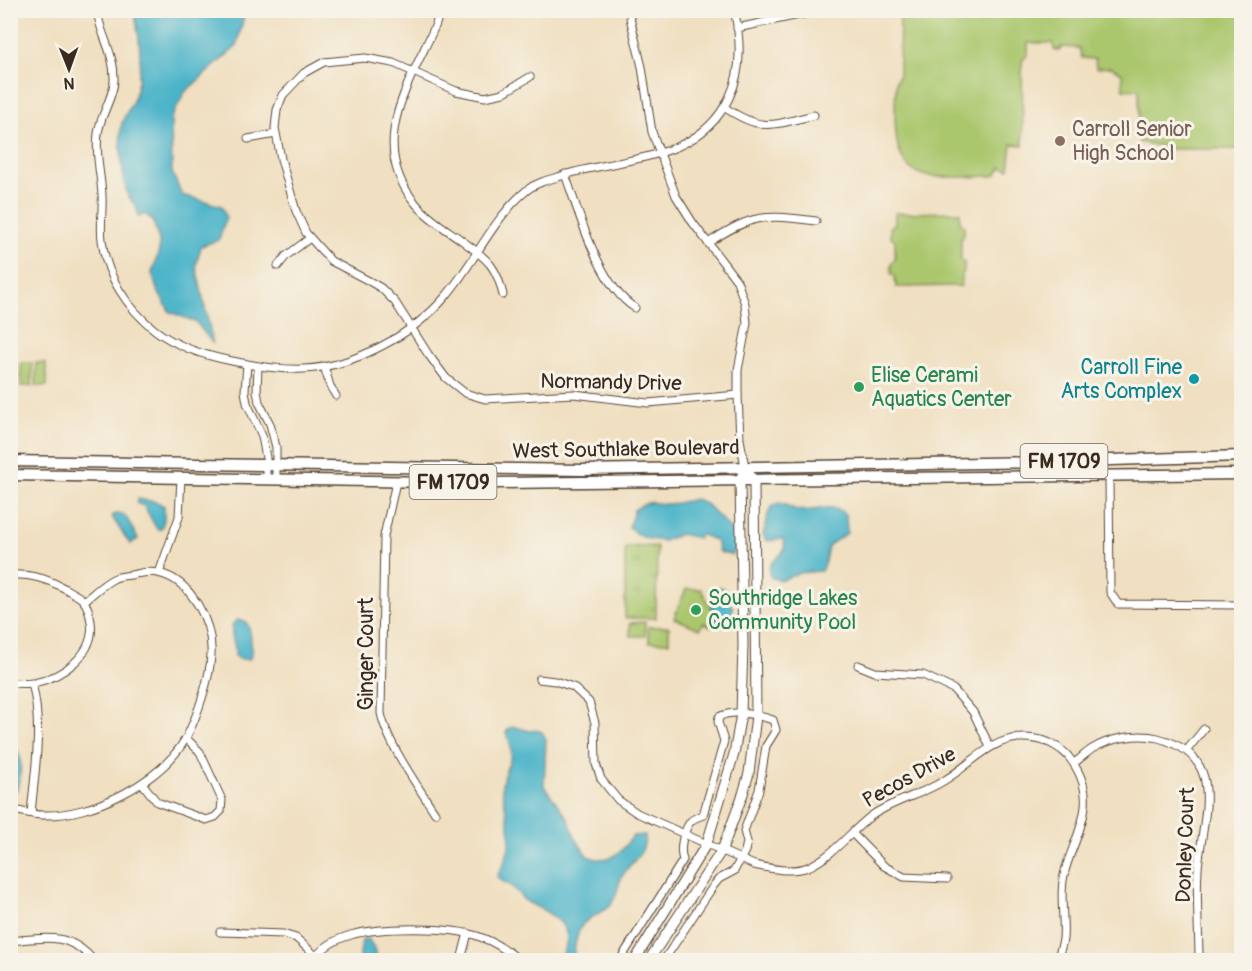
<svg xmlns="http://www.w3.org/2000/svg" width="1252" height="971" viewBox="0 0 1252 971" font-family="Pangolin,sans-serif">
<defs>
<pattern id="park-tufts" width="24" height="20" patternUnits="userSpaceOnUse" patternTransform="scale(1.5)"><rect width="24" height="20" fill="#abc76e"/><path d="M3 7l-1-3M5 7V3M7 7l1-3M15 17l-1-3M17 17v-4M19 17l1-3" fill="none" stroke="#8ca25a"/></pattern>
</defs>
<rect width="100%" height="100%" fill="#f7f3e8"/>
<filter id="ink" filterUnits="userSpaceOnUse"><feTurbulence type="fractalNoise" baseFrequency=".0167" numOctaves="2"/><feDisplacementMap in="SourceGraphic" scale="12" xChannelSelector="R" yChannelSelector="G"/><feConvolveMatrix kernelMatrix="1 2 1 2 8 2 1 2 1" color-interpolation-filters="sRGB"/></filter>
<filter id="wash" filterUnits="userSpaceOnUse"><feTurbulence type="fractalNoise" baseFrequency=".008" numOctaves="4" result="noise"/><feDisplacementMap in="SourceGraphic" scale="24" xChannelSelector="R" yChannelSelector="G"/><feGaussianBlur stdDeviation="1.35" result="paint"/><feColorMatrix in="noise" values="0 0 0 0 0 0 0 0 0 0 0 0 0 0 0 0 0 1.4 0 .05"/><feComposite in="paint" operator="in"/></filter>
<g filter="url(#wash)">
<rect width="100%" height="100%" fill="#f0dfc0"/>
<!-- grass -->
<g fill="#abc76e" stroke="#737846" stroke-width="1.5">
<path d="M900 11H1241V149H1168L1162 146 1139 142V89H1123L1122 73 1111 67 1096 68 1095 59 1082 58 1079 48 1061 47 1060 50H1054L1053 43H1028V54L1022 61 1023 145 1012 144 1009 169 1001 167 997 174 993 176C972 176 948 179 928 176 886 170 896 111 896 81L899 75Z"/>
<polygon points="960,212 960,223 964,226 964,235 961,238 961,260 964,263 964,272 961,275 961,286 896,287 895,276 891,273 891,263 895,260 895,240 891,237 890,227 895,224 895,213"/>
<rect x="21" y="363" width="11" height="23"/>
<polygon points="36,363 46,363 47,386 36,386"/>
<polygon points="686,589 701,589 711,608 717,612 711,626 703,623 700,629 674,618"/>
<polygon points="645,622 645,636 630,636 630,623"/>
<polygon points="648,627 669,627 669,642 649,642"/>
</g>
<!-- park -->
<polygon fill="url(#park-tufts)" stroke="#737846" stroke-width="1.5" points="657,546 656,618 625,618 625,547"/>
<!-- water -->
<g fill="#4bb4c9" stroke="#436f74" stroke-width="1.5">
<path d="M134 11H245L237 46 185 92 171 118 172 172 182 195 222 206 226 217 219 240 201 246 196 266 213 344 196 322 170 312 157 290 152 273 159 251V240L153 221 145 214 138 217C138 202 131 205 127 193 123 180 119 142 121 128 122 117 131 108 134 98 143 69 141 40 134 11Z"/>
<polygon points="138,499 157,502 164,506 164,520 161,529 157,529 144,506 136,503"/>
<path d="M695 499C707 502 710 509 719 517 730 528 741 538 733 555L719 552 716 541 700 534 698 538 680 534 664 541 649 539 638 535 629 527 634 510C653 497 651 505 671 504 679 503 687 501 695 499Z"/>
<path d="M779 503C786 504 792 509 798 510 814 514 834 499 846 516L847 533 828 546 825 562 821 571 799 573 782 580 772 578 769 574 770 565C777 556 789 552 783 539L766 541 763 534C768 522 765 506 779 503Z"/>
<polygon points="115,514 123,514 126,517 138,539 130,544 114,520 112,516"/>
<polygon points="720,587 725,590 724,595 733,608 731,620 725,624 714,624 718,613 711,608 713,594 709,589"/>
<path d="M237 620 246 622C253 632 250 644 252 655L249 659H239L235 656C237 643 225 628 237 620Z"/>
<path d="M515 727 530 731 537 730 542 732 546 739 544 786 568 818 576 839 587 856 597 859 611 858 622 850 633 836 645 835C645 857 632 859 623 875 617 884 618 897 610 905 603 913 590 916 583 924 575 934 575 949 572 960H558C581 928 555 916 529 903 521 900 519 892 512 887 507 883 502 882 497 877 510 853 513 841 507 814 505 805 502 795 502 786 503 761 520 764 506 733L509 728Z"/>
<path d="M10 749 18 751C23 763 20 777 17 789L12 793Z"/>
<polygon points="368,939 373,946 377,960 359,960 362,940"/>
</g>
</g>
<g filter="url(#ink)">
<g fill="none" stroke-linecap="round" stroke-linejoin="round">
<!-- street casing -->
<g stroke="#564536" stroke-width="9">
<g id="street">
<path d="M97 10C100 36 115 52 114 81 113 99 100 115 98 134 95 154 101 175 102 195 103 210 100 225 102 240 106 276 127 308 155 330 176 346 206 356 232 361 255 366 280 370 304 369 354 367 414 334 446 296 475 262 492 219 527 190 536 183 547 180 558 177 618 156 697 165 729 98 742 71 741 39 734 10"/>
<path d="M440 10 436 24C410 83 365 145 417 205 429 219 446 229 460 239 485 258 496 263 503 295"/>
<polyline points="630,18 642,67 652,132 676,196 693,223 737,281 745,304 747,323 738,370 738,395 740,439 745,467"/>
<polyline points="737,28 809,13"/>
<polyline points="530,77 503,93 485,97 456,91 393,63 365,58 324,62 304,73 283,95 277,110 275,128 281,159 296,211 306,233 331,261 369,281 381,288 395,302 428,354 446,378 465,393 485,399 574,394 648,403 738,395"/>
<path d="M724 107C763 133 772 125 814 115"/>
<polyline points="248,139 276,134"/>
<path d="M565 174C579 213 599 286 635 308"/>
<path d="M708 243C752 214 765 214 816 221"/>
<polyline points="278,266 286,256 310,238"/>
<polyline points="247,364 245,391 247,403 262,436 266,458 266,479"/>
<polyline points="258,366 257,391 259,402 270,424 276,447 276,479"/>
<polyline points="324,366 330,386 336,396"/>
<polyline points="1109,475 1110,592 1118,604 1242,605"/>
<path d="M396 482 384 536 381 713C386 741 419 788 435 813"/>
<polyline points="159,573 179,517 181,478"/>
<path d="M10 575C29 574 48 579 64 588 70 592 78 595 83 600 88 606 90 615 91 622 96 654 62 677 34 683 26 684 18 683 10 683"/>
<polyline points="858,665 875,672 923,675 953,689 973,712 990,747"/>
<path d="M539 679 555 681 573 687 589 702 595 723 596 764 601 779 618 800 637 813 754 865C772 869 791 873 808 867 833 856 850 832 871 816 894 800 922 795 945 780 979 759 996 730 1041 740 1050 742 1062 749 1068 756 1080 771 1087 787 1085 806 1083 830 1069 852 1064 875 1059 897 1065 918 1063 939 1062 946 1059 953 1057 960"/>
<polyline points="1187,750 1204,729"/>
<path d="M1074 763C1080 759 1086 753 1092 749 1110 738 1138 733 1158 738 1229 757 1202 816 1198 869 1196 899 1199 930 1199 960"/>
<polyline points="142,783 157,802 206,820 215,817 221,811 222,800 200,752 186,738"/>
<path d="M10 809C21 811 32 815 42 815 92 817 161 782 186 738 197 717 210 679 211 655 213 624 192 580 158 573 149 571 140 573 131 575 125 576 118 576 113 579 103 584 93 594 84 601"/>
<path d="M31 813C35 770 43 726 32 683"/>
<polyline points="852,833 884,866 904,877 947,879"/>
<polyline points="220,932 283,934 296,938 316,956"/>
<path d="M10 941C44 938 68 931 93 960"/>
<path d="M313 960C322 948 336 939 351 935 380 927 452 926 480 937 495 942 508 951 520 960"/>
<polyline points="461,960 468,933"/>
<path d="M620 960 683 860C679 848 683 833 690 822 693 818 699 817 703 815L724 741 718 722 719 717C733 709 758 715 773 720L776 730 766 746 759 790 744 831 747 842 745 851 734 871 719 879 714 885 664 960"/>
</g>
</g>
<!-- secondary casing -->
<g stroke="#564536" stroke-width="11">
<g id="secondary">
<polyline points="635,960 707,843 734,754 741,714 743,645 740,481 742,475"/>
<polyline points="649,960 722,850 743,794 749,773 756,716 754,481 745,467"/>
</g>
</g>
<!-- primary casing -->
<g stroke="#564536" stroke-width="13">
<g id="primary">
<polyline points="10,461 582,470 1046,462 1242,456"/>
<polyline points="10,475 496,483 1242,474"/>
</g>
</g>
<!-- street -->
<use href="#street" stroke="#fff" stroke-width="7"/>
<!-- secondary -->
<use href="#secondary" stroke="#fff" stroke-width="9"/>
<!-- primary -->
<use href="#primary" stroke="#fff" stroke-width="10"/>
</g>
</g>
<!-- markers -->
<circle fill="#8d6e63" stroke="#f7f3e8" stroke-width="2" cx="1060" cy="141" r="6"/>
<circle fill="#0f9aa8" stroke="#f7f3e8" stroke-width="2" cx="1194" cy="379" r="6"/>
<g fill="#2e9e5b" stroke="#f7f3e8" stroke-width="2">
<circle cx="859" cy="387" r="6"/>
<circle cx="696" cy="610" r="6"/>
</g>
<g text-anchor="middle" stroke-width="6" stroke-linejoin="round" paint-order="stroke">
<!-- shield labels -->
<g fill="#f7f3e8" stroke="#73665b" stroke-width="1.5">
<rect x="1020.5" y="444" width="87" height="34" rx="4.5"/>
<rect x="409.5" y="465" width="87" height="34" rx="4.5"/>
</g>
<g font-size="20" font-weight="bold" fill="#3b2a1e">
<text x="1064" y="468">FM 1709</text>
<text x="453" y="489">FM 1709</text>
</g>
<!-- education labels -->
<g font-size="21" fill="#785e54" stroke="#f7f3e8" text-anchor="start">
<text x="1072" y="136">Carroll Senior<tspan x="1072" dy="24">High School</tspan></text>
</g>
<!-- culture labels -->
<g font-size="21" fill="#0d838f" stroke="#f7f3e8" text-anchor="end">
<text x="1182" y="374">Carroll Fine<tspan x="1182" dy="24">Arts Complex</tspan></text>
</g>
<!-- leisure labels -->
<g font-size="21" fill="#27864d" stroke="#f7f3e8" text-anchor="start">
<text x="871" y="382">Elise Cerami<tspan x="871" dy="24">Aquatics Center</tspan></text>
<text x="708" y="605">Southridge Lakes<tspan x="708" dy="24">Community Pool</tspan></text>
</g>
<!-- street labels -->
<g font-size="21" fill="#3b2a1e" stroke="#f7f3e8">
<text transform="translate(611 382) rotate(1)" y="7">Normandy Drive</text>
<text transform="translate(626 449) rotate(-1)" y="7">West Southlake Boulevard</text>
<text transform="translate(366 654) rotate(-90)" y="7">Ginger Court</text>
<text transform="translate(909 777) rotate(-29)" y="7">Pecos Drive</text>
<text transform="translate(1185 845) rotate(-88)" y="7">Donley Court</text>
</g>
</g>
<!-- margin -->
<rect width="1252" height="971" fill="none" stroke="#f7f3e8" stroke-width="36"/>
<!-- north arrow -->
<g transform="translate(69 69) rotate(179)" stroke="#f7f3e8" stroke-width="4.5" paint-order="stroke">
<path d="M0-4.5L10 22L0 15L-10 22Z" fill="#3b2a1e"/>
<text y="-9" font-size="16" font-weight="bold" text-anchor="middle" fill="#3b2a1e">N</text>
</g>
</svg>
